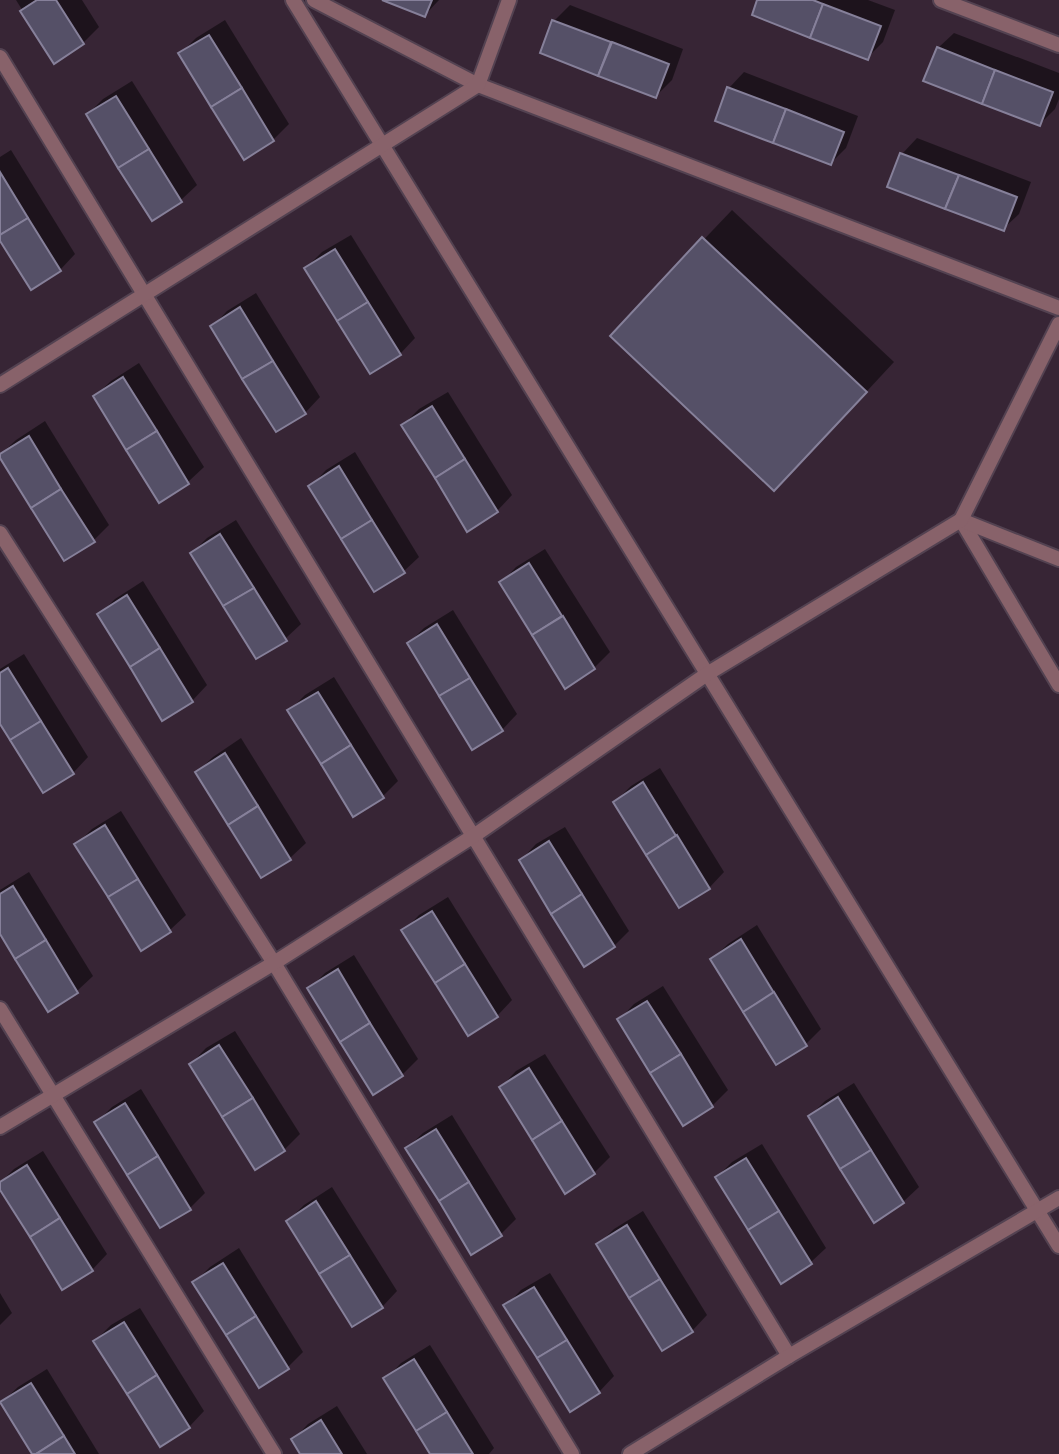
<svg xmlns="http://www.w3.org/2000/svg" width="1059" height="1454" viewBox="0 0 1059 1454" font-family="'PT Sans Narrow',sans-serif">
<rect width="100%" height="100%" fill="#372535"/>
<!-- shadow -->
<g fill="#0007">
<polygon points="16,0 82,0 99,27 83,43 54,61"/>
<polygon points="386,0 439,0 425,15"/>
<polygon points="759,0 868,0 895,10 883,42 868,57"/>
<polygon points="570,5 683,49 672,80 656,96 542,52 554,21"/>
<polygon points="225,20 289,124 273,140 245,158 181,53 196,38"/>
<polygon points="954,33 1059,73 1059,99 1055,109 1040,124 938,48"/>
<polygon points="744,72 858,116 846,148 831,163 729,88"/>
<polygon points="132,81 197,185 181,200 152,219 88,114 103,99"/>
<polygon points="917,138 1031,182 1019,214 1003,229 902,154"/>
<polygon points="11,150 75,254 60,270 0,237 0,157"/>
<polygon points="732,210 894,362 803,460 612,336"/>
<polygon points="351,235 415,338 400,354 306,268 322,252"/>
<polygon points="256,293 320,397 305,413 212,327 227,311"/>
<polygon points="139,363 204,467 188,482 159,501 95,396 111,381"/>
<polygon points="448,392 512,495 497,511 403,425 419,409"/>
<polygon points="45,421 109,525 94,540 0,455 16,440"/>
<polygon points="355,452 419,557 403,572 311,486 326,470"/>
<polygon points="236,520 301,624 285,639 192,553 207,538"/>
<polygon points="545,549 610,652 594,668 565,686 501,583 516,567"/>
<polygon points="143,581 207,685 192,701 99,615 115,599"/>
<polygon points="453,610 517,714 502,730 409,643 424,628"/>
<polygon points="24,654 88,757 73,773 0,721 0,669"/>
<polygon points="334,677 398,781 383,796 289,711 305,695"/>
<polygon points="241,738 306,843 290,858 261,876 197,772 213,757"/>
<polygon points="660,768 724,872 709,888 615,802 631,786"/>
<polygon points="121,811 186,915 170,930 141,949 77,844 92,829"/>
<polygon points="565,827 629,931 614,946 521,860 536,844"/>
<polygon points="29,872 93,976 77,991 48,1010 0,931 0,890"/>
<polygon points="448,897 512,1000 497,1016 404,931 419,915"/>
<polygon points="757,925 821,1029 806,1044 712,959 728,944"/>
<polygon points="354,955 418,1059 402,1075 309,989 325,973"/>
<polygon points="663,986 728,1090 712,1106 683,1124 619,1020 634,1004"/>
<polygon points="235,1031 300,1134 284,1150 255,1168 191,1064 206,1048"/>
<polygon points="545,1054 610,1157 594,1173 501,1087 516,1071"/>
<polygon points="854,1083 919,1187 903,1202 810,1116 825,1101"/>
<polygon points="141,1089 205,1193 189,1209 97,1122 112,1107"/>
<polygon points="452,1115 516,1219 501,1234 472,1252 407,1148 423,1133"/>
<polygon points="762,1144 826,1248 810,1263 717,1177 732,1162"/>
<polygon points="43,1151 107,1254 92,1270 0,1187 0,1183 14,1169"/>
<polygon points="332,1187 397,1291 382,1307 288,1221 304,1205"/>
<polygon points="643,1211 707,1315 692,1331 598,1245 614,1229"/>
<polygon points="239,1248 303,1352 288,1367 195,1282 210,1267"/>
<polygon points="550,1273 614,1376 599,1392 506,1306 521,1290"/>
<polygon points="0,1293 12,1313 0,1325"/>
<polygon points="140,1308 204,1411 189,1427 95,1341 111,1325"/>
<polygon points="430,1345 494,1448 489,1454 433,1454 386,1379 401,1363"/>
<polygon points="47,1369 99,1454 34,1454 2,1402 18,1387"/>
<polygon points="337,1406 367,1454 302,1454 293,1440 308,1424"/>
</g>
<!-- building -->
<g fill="#555067" stroke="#86809a" stroke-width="2">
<polygon points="37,0 56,0 84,44 54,64 20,11"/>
<polygon points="382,0 432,0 425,17"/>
<polygon points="757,0 813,0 823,4 810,38 752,15"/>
<polygon points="823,4 881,26 868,60 810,38"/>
<polygon points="552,20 611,42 598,76 540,53"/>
<polygon points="209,35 242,88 211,107 178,53"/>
<polygon points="612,42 669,64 656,98 598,76"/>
<polygon points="937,47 995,70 982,104 923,81"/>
<polygon points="995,70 1053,92 1040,126 982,104"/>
<polygon points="727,87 786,109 773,143 715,121"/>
<polygon points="242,88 274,141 244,160 211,107"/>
<polygon points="116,96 149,149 118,168 86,114"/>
<polygon points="786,109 844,132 831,165 773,143"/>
<polygon points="149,149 182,202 152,221 118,168"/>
<polygon points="900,153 959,175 945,209 887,187"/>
<polygon points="0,172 28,218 0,235"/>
<polygon points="959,175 1017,197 1004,231 945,209"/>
<polygon points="28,218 61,271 31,290 0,241 0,235"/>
<polygon points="702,237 867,392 774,491 610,336"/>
<polygon points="335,249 368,302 337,321 304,268"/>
<polygon points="368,302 401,355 370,374 337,321"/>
<polygon points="240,307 273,361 242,379 210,326"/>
<polygon points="273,361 306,414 276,432 242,379"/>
<polygon points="123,377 157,431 126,450 93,396"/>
<polygon points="432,406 465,459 435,478 401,425"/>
<polygon points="157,431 189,484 159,503 126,450"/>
<polygon points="29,436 61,489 31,508 0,458 0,454"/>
<polygon points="465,459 498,512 467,532 435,478"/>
<polygon points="339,466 372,520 341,539 308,486"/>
<polygon points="61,489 95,542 64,561 31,508"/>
<polygon points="372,520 405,573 374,592 341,539"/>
<polygon points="220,534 254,588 223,606 190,553"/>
<polygon points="529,563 562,616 532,635 499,582"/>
<polygon points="254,588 287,641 256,659 223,606"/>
<polygon points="127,595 160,648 130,667 97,614"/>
<polygon points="563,616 595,669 565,689 532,635"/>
<polygon points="437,624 470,678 439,696 407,643"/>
<polygon points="160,648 193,702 162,721 130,667"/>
<polygon points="8,668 41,721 10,740 0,724 0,673"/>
<polygon points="470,678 503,731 472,750 439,696"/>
<polygon points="318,692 351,745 321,764 287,710"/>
<polygon points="41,721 74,774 43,793 10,740"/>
<polygon points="351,745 384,798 353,817 321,764"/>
<polygon points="225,753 258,806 228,825 195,772"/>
<polygon points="643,782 676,836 646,855 613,802"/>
<polygon points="258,806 291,860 261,878 228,825"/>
<polygon points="105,825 138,879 108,897 74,844"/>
<polygon points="677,835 710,889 679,908 646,855"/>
<polygon points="549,841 582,894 551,914 519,860"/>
<polygon points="138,879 171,932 141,951 108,897"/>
<polygon points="13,886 46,940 15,959 0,934 0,894"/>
<polygon points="582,894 615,947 584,967 551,914"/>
<polygon points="432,911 465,964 435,983 401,930"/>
<polygon points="741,939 774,993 743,1012 710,959"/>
<polygon points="46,940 78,993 48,1012 15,959"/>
<polygon points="465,964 498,1017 468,1036 435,983"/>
<polygon points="338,969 370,1023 340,1042 307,988"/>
<polygon points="774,992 807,1046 776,1065 743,1012"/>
<polygon points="647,1001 681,1054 650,1073 617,1019"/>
<polygon points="370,1023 403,1076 373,1095 340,1042"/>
<polygon points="219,1045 253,1098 222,1117 189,1064"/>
<polygon points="681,1054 713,1107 683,1126 650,1073"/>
<polygon points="529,1068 562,1121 532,1140 499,1087"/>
<polygon points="838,1097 871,1150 840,1169 808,1116"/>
<polygon points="253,1098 285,1151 255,1170 222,1117"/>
<polygon points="125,1103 158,1156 127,1175 94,1122"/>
<polygon points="562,1121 595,1174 565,1194 532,1140"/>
<polygon points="436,1129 469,1182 439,1201 405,1148"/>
<polygon points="871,1150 904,1203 874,1223 840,1169"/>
<polygon points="158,1156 191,1210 160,1228 127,1175"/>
<polygon points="746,1158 779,1211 748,1230 715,1177"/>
<polygon points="27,1165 60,1218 30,1237 0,1190 0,1182"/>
<polygon points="469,1182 502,1236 471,1255 439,1201"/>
<polygon points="316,1201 350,1255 319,1274 286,1221"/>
<polygon points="779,1211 812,1264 781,1284 748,1230"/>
<polygon points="60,1218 93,1271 62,1290 30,1237"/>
<polygon points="627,1225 660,1279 629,1298 596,1244"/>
<polygon points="350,1255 383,1308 352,1327 319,1274"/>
<polygon points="223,1263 256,1316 226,1335 192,1282"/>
<polygon points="660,1279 693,1332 662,1351 629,1298"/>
<polygon points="534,1287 567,1340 537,1358 503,1305"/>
<polygon points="256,1316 289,1369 259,1388 226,1335"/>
<polygon points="124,1322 157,1375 127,1394 93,1341"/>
<polygon points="567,1340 600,1393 570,1412 537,1358"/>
<polygon points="414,1359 447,1412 416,1431 383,1378"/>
<polygon points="157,1375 190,1428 160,1447 127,1394"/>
<polygon points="31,1383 64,1436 36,1454 32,1454 0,1402"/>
<polygon points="447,1412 473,1454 430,1454 416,1431"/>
<polygon points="321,1420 342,1454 300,1454 291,1439"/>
<polygon points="64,1436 75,1454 36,1454"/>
</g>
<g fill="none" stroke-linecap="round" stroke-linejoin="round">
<!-- street casing -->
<g stroke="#534251" stroke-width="18">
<g id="street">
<polyline points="293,0 1059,1246"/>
<polyline points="314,0 478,85 1059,308"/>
<polyline points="941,0 1059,45"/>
<polyline points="0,57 789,1356"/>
<polyline points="0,385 478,85 509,0"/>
<polyline points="961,520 1059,685"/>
<polyline points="961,520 1059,559"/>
<polyline points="0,533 274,963 572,1454"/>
<polyline points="0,1009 274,1454"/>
<polyline points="0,1127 274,963 475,835 707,674 961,520 1059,324"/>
<polyline points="630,1454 789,1356 1059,1198"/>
</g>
</g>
<!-- street -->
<use href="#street" stroke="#88626a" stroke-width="14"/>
</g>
</svg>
